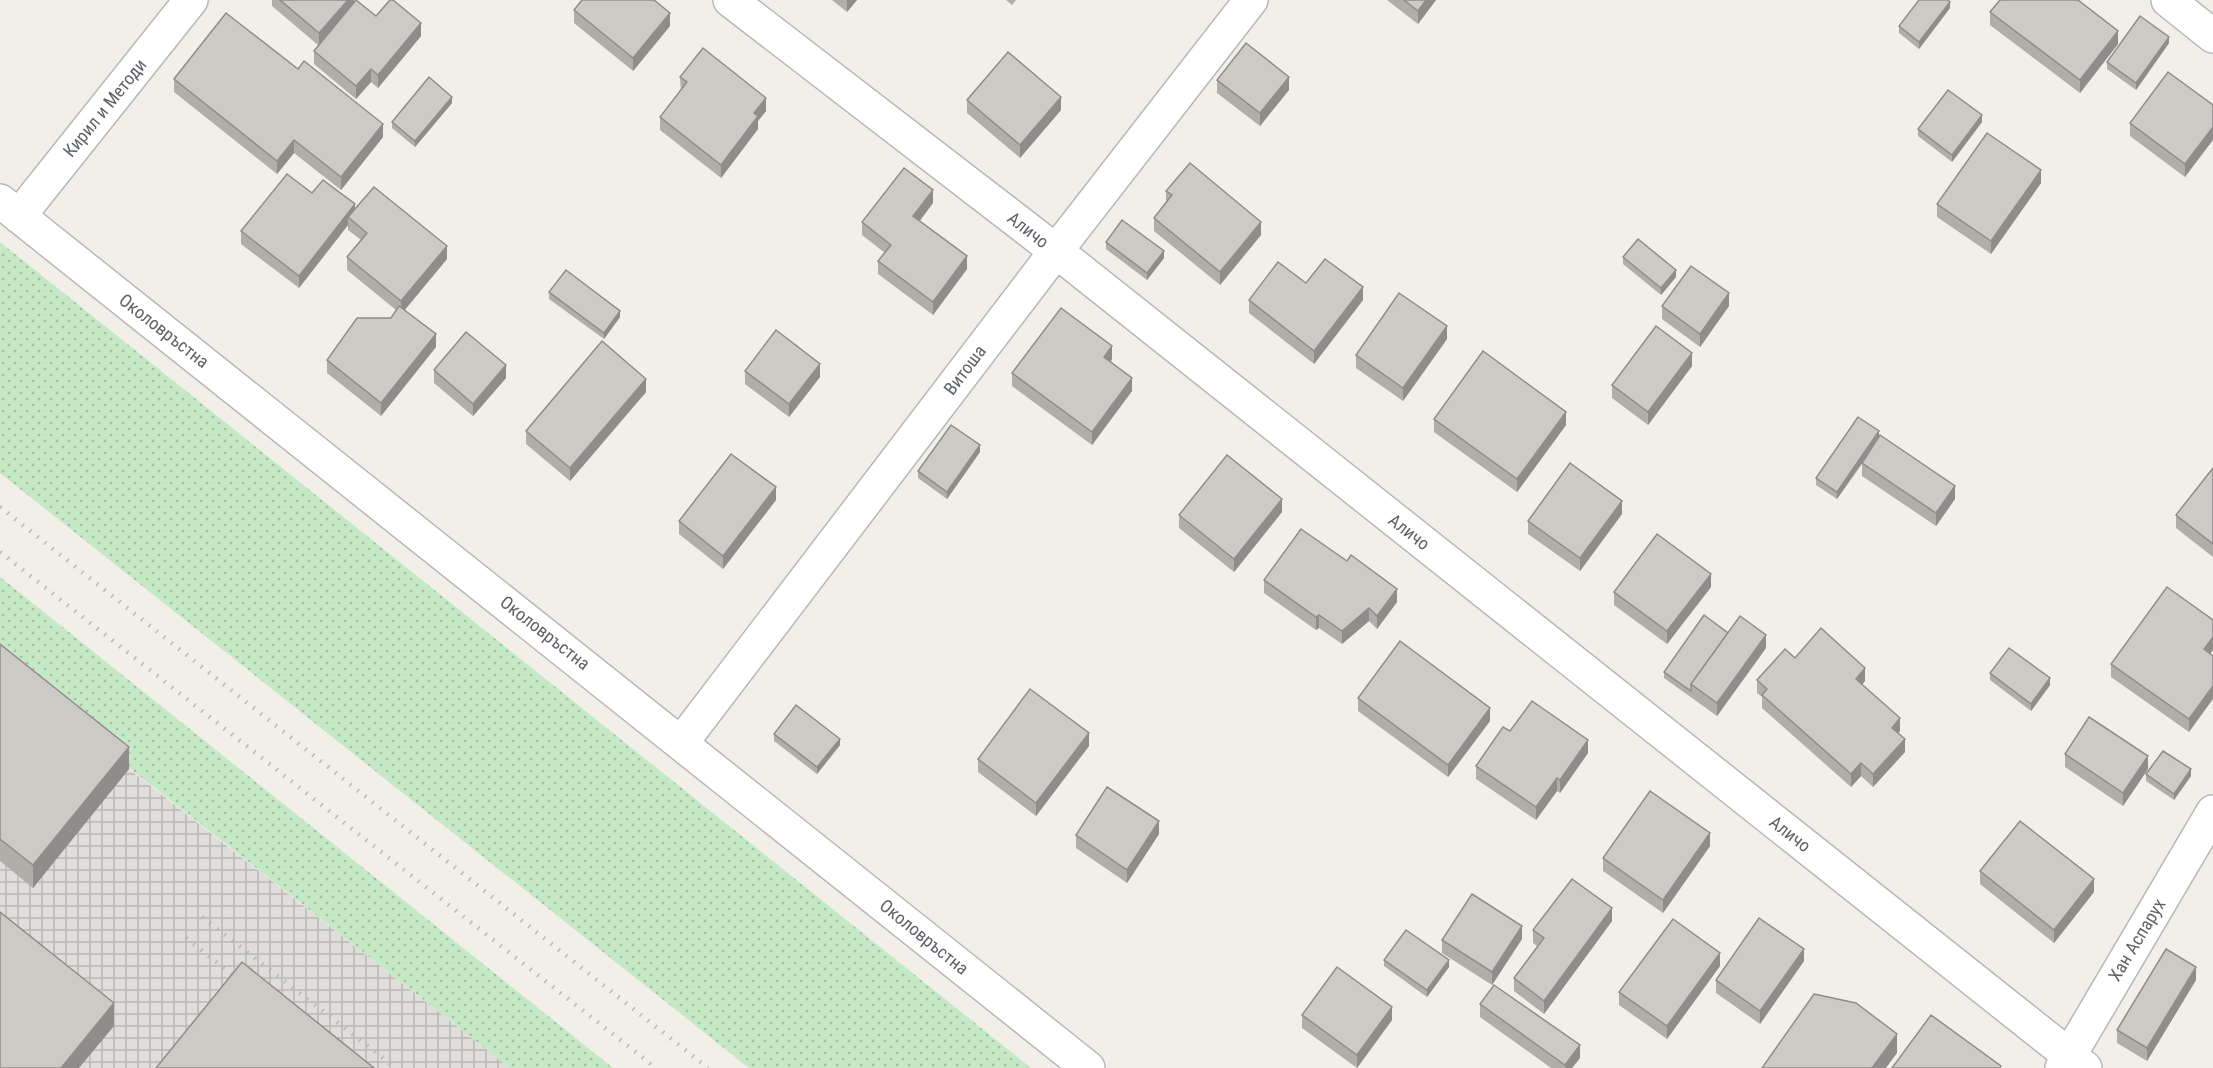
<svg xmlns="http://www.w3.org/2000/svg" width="2213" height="1068" viewBox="0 0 2213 1068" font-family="'Roboto Condensed',sans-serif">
<defs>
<pattern id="industrial-grid" width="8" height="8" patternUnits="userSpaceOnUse" patternTransform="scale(1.5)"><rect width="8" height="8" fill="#e0deda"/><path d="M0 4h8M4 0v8" fill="none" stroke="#b9b8b5"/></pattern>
<pattern id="grass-dots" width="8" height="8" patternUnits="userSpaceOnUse" patternTransform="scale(1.5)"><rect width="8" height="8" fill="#c5e8c5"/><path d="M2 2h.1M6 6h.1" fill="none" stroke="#a3c0a4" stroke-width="1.8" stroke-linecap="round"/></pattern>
</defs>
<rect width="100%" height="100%" fill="#f1efe8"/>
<!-- industrial -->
<polygon fill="url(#industrial-grid)" points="0,666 129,769 510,1068 0,1068"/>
<!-- grass -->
<g fill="url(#grass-dots)">
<polygon points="0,242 1031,1068 749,1068 0,473"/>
<polygon points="0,577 613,1068 510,1068 0,666"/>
</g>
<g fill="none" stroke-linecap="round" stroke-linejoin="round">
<!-- street casing -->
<g stroke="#b5b8bc" stroke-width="36">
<g id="street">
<polyline points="730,0 1056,251 2085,1068"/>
<polyline points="2168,0 2213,36"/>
<polyline points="0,201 1088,1068"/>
<polyline points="19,216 191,0"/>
<polyline points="682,742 1056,251 1251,0"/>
<polyline points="2062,1068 2213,812"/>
</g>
</g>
<!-- street -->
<use href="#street" stroke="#fff" stroke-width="33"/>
<!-- rail -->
<g stroke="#b6b7b8" stroke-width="4.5" stroke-dasharray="1.5 8" stroke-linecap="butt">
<polyline points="0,507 708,1068"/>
<polyline points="0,552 656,1068"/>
<polyline points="202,917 396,1068"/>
<polyline points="186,938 244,984"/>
</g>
</g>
<!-- wall -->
<g fill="#afaea9">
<polygon points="272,0 354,0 354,2 376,16 421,36 378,88 371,82 356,99 314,64 314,51 318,45 272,6"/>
<polygon points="832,0 857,0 847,12"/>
<polygon points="1006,0 1016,0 1012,5"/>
<polygon points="1387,0 1436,0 1418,24"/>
<polygon points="1950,8 1919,49 1899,33 1899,26"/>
<polygon points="574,10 670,26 633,71 574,23"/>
<polygon points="1990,12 2118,44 2080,93 1990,25"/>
<polygon points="2169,43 2136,90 2107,69 2107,62"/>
<polygon points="680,77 766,111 758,121 758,129 721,178 660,130 660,117 681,91"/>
<polygon points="174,79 383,137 341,190 294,153 277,174 174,92"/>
<polygon points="1217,80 1289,90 1260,126 1217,93"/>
<polygon points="967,100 1061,110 1020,158 967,113"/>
<polygon points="452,103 415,147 392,128 392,122"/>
<polygon points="2213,105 2185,177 2130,136 2130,123"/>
<polygon points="1982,122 1952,162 1918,136 1918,129"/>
<polygon points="2041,183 1991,254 1937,217 1937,204"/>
<polygon points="1166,191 1261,235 1220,285 1154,231 1154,218 1166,203"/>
<polygon points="312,193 355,209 447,259 405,310 436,347 381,416 327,373 327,360 391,318 396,310 347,270 347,257 361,240 348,230 348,225 299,288 241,244 241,231"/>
<polygon points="933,203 920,221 967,269 933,315 878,274 878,261 885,253 862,235 862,222"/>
<polygon points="1106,242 1164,258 1147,280 1106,249"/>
<polygon points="1623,257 1676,277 1661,295 1623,264"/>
<polygon points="1306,283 1363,300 1314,364 1249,313 1249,300"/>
<polygon points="549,292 620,317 604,339 549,299"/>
<polygon points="1662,306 1729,306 1700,347 1662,319"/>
<polygon points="1447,339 1403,401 1356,368 1356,355"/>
<polygon points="1112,359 1111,362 1132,391 1092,445 1012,386 1012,373"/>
<polygon points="1692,366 1648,425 1612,398 1612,385"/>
<polygon points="434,370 506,378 473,416 434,383"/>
<polygon points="745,371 820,377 789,417 745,384"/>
<polygon points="646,392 570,481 526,444 526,431"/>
<polygon points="1434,419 1566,425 1517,492 1434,432"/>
<polygon points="1879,437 1955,499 1936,526 1862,476 1862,464 1837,499 1816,485 1816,478"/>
<polygon points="980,452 947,499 918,478 918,471"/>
<polygon points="2213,468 2213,557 2176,528 2176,515"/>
<polygon points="776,500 723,569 679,534 679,521"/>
<polygon points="1282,512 1234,572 1179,528 1179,515"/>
<polygon points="1622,514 1580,571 1528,534 1528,521"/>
<polygon points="1264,580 1397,602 1377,629 1369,621 1342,644 1319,628 1316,630 1264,593"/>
<polygon points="1711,587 1667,644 1614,605 1614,592"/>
<polygon points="1728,633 1766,648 1717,716 1664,678 1664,672"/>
<polygon points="0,644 129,769 33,888 0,861"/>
<polygon points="2210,654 2189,732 2111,677 2111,664"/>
<polygon points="1795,658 1865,681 1862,684 1900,731 1898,733 1905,752 1873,787 1861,776 1851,787 1762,708 1762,697 1757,693 1757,680"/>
<polygon points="1990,673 2050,685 2031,711 1990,680"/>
<polygon points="1358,698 1490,721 1448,777 1358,711"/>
<polygon points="1510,731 1588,753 1560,793 1557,791 1536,820 1476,779 1476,766"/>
<polygon points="774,734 840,745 817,774 774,741"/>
<polygon points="1089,746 1036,816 978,772 978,759"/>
<polygon points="2065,754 2148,769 2123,806 2065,767"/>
<polygon points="2146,774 2191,776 2174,800 2146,781"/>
<polygon points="1159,834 1127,883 1076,848 1076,835"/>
<polygon points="1710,846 1663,913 1603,871 1603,858"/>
<polygon points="1980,871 2094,892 2054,943 1980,884"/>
<polygon points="1612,921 1544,1014 1514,991 1514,978 1537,946 1533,943 1533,930"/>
<polygon points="1522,939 1492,985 1442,953 1442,940"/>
<polygon points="1384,960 1449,967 1427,997 1384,966"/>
<polygon points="1804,961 1760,1024 1716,993 1716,980"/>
<polygon points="1720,966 1667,1039 1619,1005 1619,992"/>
<polygon points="2196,980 2147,1061 2117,1043 2117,1030"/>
<polygon points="1480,1004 1580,1058 1572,1068 1551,1068 1480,1017"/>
<polygon points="1302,1015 1392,1020 1357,1068 1302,1028"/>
</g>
<!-- shaded-wall -->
<g fill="#8f8d8a">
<polygon points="348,0 354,0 354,5 319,46 319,33"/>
<polygon points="847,0 857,0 847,12"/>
<polygon points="1426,0 1436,0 1418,24 1418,11"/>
<polygon points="1950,2 1950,8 1919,49 1919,42"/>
<polygon points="670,13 670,26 633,71 633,58"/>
<polygon points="421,23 421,36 378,88 378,75"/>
<polygon points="2118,31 2118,44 2080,93 2080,80"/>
<polygon points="2169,37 2169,43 2136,90 2136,83"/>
<polygon points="371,69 371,82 356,99 356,86"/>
<polygon points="1289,77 1289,90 1260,126 1260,113"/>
<polygon points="452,97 452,103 415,147 415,141"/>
<polygon points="1061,97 1061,110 1020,158 1020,145"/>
<polygon points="766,98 766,111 758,121 758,129 721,178 721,165 754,113"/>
<polygon points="1982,115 1982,122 1952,162 1952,155"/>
<polygon points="383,124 383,137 341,190 341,177"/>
<polygon points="2213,127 2213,140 2185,177 2185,164"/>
<polygon points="294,140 294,153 277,174 277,161"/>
<polygon points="2041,170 2041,183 1991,254 1991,241"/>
<polygon points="933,190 933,203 913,229 913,216"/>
<polygon points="355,204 355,217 348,217 348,225 299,288 299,276"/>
<polygon points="1261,222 1261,235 1220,285 1220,272"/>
<polygon points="447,246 447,259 401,314 401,301"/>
<polygon points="1164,251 1164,258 1147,280 1147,273"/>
<polygon points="967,256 967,269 933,315 933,302"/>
<polygon points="1676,270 1676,277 1661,295 1661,288"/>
<polygon points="1363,287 1363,300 1314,364 1314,351"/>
<polygon points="1729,293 1729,306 1700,347 1700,334"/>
<polygon points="620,311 620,317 604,339 604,333"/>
<polygon points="1447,326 1447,339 1403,401 1403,388"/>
<polygon points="436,334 436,347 381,416 381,403"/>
<polygon points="1112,346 1112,359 1104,370 1104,357"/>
<polygon points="1692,353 1692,366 1648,425 1648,412"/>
<polygon points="820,364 820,377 789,417 789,404"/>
<polygon points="506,365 506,378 473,416 473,404"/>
<polygon points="1132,378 1132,391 1092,445 1092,432"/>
<polygon points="646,379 646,392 570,481 570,468"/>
<polygon points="1566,412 1566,425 1517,492 1517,479"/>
<polygon points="1879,431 1879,438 1837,499 1837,492"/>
<polygon points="980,445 980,452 947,499 947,492"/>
<polygon points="1955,486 1955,499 1936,526 1936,513"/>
<polygon points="776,487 776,500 723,569 723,556"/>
<polygon points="1282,499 1282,512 1234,572 1234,559"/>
<polygon points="1622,501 1622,514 1580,571 1580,558"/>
<polygon points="1711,574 1711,587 1667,644 1667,631"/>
<polygon points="1397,589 1397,602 1377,629 1377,616"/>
<polygon points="1369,608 1369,621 1342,644 1342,631"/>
<polygon points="1319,615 1319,628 1316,630 1316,617"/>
<polygon points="1766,635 1766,648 1717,716 1717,703"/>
<polygon points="2213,637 2213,650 2204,662 2204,649"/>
<polygon points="1865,668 1865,681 1856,692 1856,679"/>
<polygon points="2050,678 2050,685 2031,711 2031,704"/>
<polygon points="2213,686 2213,699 2189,732 2189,719"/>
<polygon points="1490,708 1490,721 1448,777 1448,765"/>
<polygon points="1900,718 1900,731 1892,741 1892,728"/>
<polygon points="1089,733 1089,746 1036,816 1036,803"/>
<polygon points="840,739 840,745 817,774 817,767"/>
<polygon points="1905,739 1905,752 1873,787 1873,774"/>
<polygon points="1588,740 1588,753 1560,793 1560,780"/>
<polygon points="129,747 129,769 33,888 33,865"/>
<polygon points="2148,756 2148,769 2123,806 2123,793"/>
<polygon points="1861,763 1861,776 1851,787 1851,774"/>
<polygon points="2191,769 2191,776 2174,800 2174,794"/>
<polygon points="1557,778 1557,791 1536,820 1536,807"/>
<polygon points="1159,821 1159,834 1127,883 1127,870"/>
<polygon points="1710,833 1710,846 1663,913 1663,900"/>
<polygon points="2094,879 2094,892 2054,943 2054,930"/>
<polygon points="1612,908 1612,921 1544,1014 1544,1001"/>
<polygon points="1522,926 1522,939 1492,985 1492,972"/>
<polygon points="1804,949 1804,961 1760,1024 1760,1011"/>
<polygon points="1720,953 1720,966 1667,1039 1667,1026"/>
<polygon points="1449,960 1449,967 1427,997 1427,990"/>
<polygon points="2196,967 2196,980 2147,1061 2147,1048"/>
<polygon points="114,1003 114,1026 79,1068 61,1068"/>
<polygon points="1392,1007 1392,1020 1357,1068 1357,1055"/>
<polygon points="1897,1034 1897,1053 1886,1068 1872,1068"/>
<polygon points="1580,1045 1580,1058 1572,1068 1565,1068 1565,1065"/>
</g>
<!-- building -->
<g fill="#cccac5" stroke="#8f8d8a" stroke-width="1.5">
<polygon points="280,0 348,0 319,33"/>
<polygon points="356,0 376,16 390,0 393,0 421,23 378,75 371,69 356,86 314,51"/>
<polygon points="582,0 654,0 670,13 633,58 574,10"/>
<polygon points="1404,0 1426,0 1418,11"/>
<polygon points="1919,0 1948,0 1950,2 1919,42 1899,26"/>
<polygon points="2000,0 2078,0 2118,31 2080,80 1990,12"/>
<polygon points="226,13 298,69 304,61 383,124 341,177 294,140 277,161 174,79"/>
<polygon points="2140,16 2169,37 2136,83 2107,62"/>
<polygon points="1246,43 1289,77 1260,113 1217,80"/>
<polygon points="703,48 766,98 754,113 758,116 721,165 660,117 687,82 680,77"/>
<polygon points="1008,52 1061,97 1020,145 967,100"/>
<polygon points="2168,72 2213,105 2213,127 2185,164 2130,123"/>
<polygon points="429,77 452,97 415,141 392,122"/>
<polygon points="1948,90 1982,115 1952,155 1918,129"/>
<polygon points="1987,133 2041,170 1991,241 1937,204"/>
<polygon points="1190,163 1261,222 1220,272 1154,218 1172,195 1166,191"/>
<polygon points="904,168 933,190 913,216 967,256 933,302 878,261 891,245 862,222"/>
<polygon points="287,174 312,193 323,180 355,204 299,276 241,231"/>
<polygon points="374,187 447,246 401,301 347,257 367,233 348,217"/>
<polygon points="1122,220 1164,251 1147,273 1106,242"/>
<polygon points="1638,239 1676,270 1661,288 1623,257"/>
<polygon points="1325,259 1363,287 1314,351 1249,300 1278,262 1306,283"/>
<polygon points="1691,266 1729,293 1700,334 1662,306"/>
<polygon points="566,270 620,311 604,333 549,292"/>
<polygon points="1399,293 1447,326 1403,388 1356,355"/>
<polygon points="399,306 436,334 381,403 327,360 357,318 391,318"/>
<polygon points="1061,308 1112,346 1104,357 1132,378 1092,432 1012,373"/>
<polygon points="1656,326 1692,353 1648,412 1612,385"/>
<polygon points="776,330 820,364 789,404 745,371"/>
<polygon points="466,332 506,365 473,404 434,370"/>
<polygon points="602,341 646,379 570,468 526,431"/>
<polygon points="1483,351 1566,412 1517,479 1434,419"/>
<polygon points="1858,417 1879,431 1837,492 1816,478"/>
<polygon points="951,425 980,445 947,492 918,471"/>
<polygon points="1880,435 1955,486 1936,513 1862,463"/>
<polygon points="731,454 776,487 723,556 679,521"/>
<polygon points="1227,455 1282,499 1234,559 1179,515"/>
<polygon points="1570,463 1622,501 1580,558 1528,521"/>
<polygon points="2213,468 2213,544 2176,515"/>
<polygon points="1301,529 1347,561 1351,555 1397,589 1377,616 1369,608 1342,631 1319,615 1316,617 1264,580"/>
<polygon points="1657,534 1711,574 1667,631 1614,592"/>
<polygon points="2167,587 2213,620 2213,637 2204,649 2213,656 2213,686 2189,719 2111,664"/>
<polygon points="1704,615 1728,633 1691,684 1691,691 1664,672"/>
<polygon points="1740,616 1766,635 1717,703 1691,684"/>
<polygon points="1821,628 1865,668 1856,679 1900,718 1892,728 1905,739 1873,774 1861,763 1851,774 1762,695 1767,689 1757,680 1785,649 1795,658"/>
<polygon points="1400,641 1490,708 1448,765 1358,698"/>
<polygon points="0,644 129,747 33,865 0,839"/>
<polygon points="2009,648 2050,678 2031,704 1990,673"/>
<polygon points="1030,689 1089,733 1036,803 978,759"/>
<polygon points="1532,701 1588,740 1560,780 1557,778 1536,807 1476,766 1503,727 1510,731"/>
<polygon points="796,705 840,739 817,767 774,734"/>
<polygon points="2089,717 2148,756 2123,793 2065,754"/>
<polygon points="2163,751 2191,769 2174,794 2146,774"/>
<polygon points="1107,787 1159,821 1127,870 1076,835"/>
<polygon points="1650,791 1710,833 1663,900 1603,858"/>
<polygon points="2020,821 2094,879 2054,930 1980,871"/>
<polygon points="1572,879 1612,908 1544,1001 1514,978 1544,938 1533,930"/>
<polygon points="1472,894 1522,926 1492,972 1442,940"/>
<polygon points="0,912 114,1003 61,1068 0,1068"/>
<polygon points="1759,918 1804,949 1760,1011 1716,980"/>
<polygon points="1673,919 1720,953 1667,1026 1619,992"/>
<polygon points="1406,930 1449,960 1427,990 1384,960"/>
<polygon points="2166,949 2196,967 2147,1048 2117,1030"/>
<polygon points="242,962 374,1068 156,1068"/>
<polygon points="1337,967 1392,1007 1357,1055 1302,1015"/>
<polygon points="1494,985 1580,1045 1565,1065 1480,1004"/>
<polygon points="1814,994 1856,1003 1897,1034 1872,1068 1762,1068"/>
<polygon points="1931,1015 2001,1066 2000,1068 1892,1068"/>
</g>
<g text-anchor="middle" stroke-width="6" stroke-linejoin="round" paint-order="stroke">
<!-- street labels -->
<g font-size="18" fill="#5f6368" stroke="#fff">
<text transform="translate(105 108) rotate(-51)" y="6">Кирил и Методи</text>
<text transform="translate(1028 230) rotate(38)" y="6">Аличо</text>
<text transform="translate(164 331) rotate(38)" y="6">Околовръстна</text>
<text transform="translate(965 370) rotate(-53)" y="6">Витоша</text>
<text transform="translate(1409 532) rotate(38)" y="6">Аличо</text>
<text transform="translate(545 633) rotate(38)" y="6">Околовръстна</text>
<text transform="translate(1790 834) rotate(38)" y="6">Аличо</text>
<text transform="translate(924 937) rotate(39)" y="6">Околовръстна</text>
<text transform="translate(2137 940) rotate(-59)" y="6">Хан Аспарух</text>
</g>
</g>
</svg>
